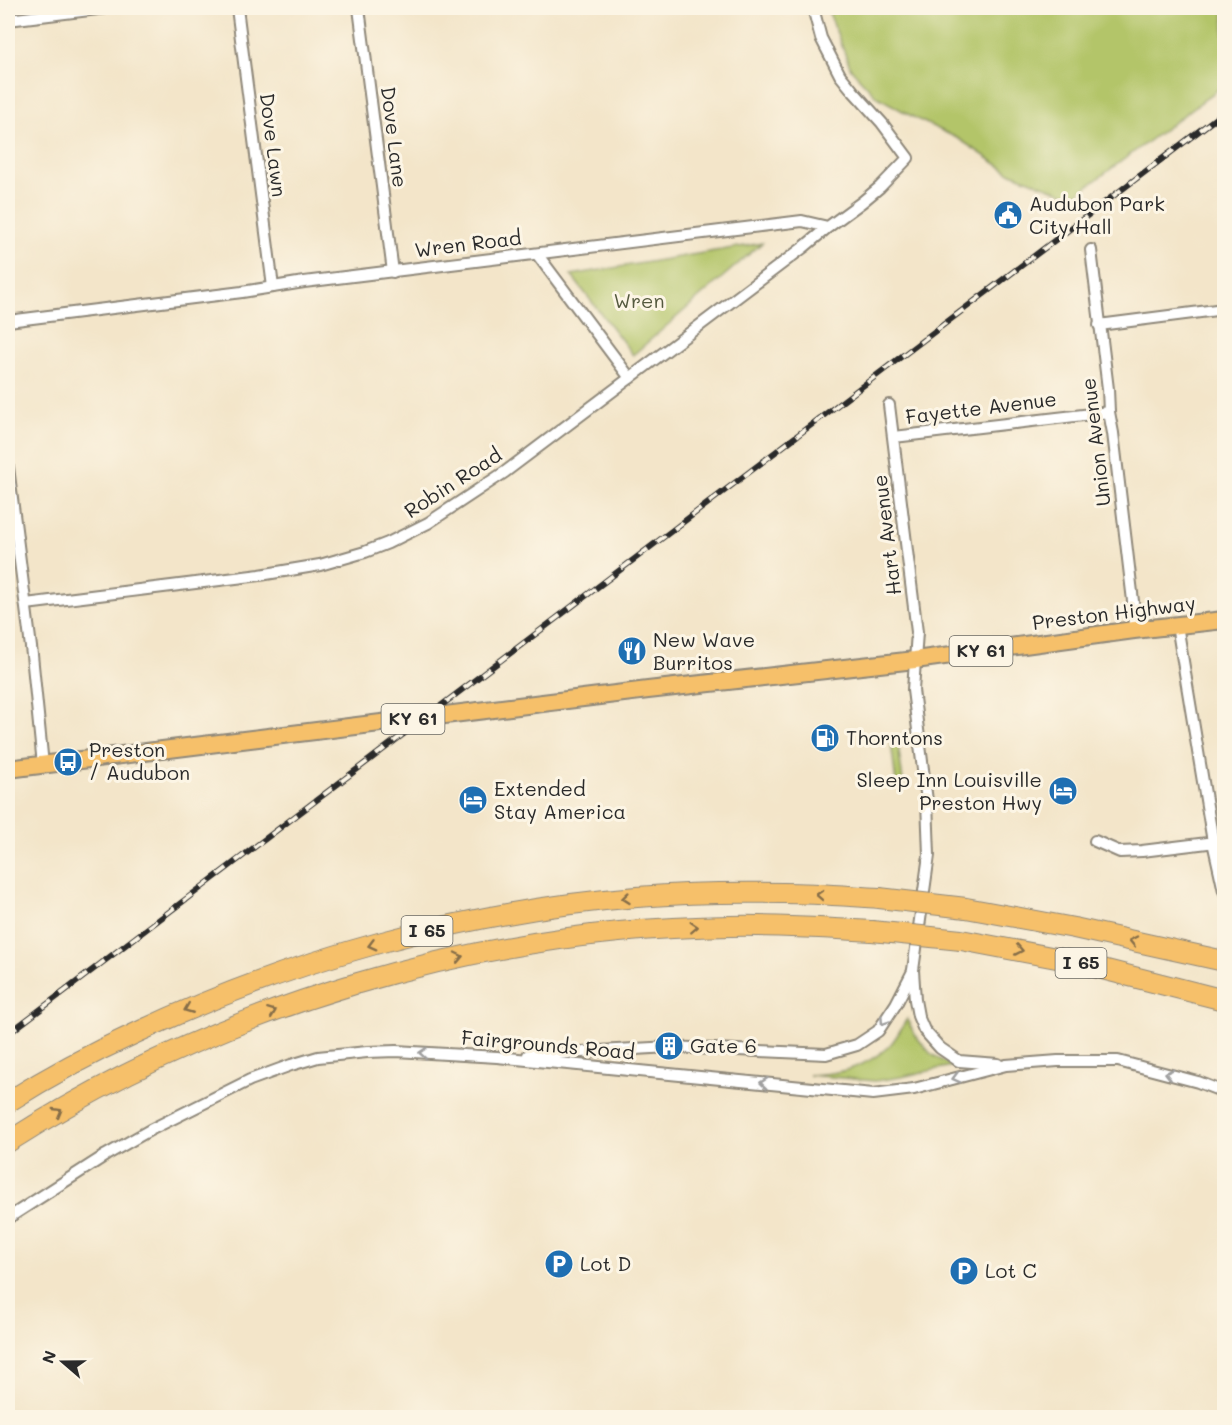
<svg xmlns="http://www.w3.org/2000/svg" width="1232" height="1425" viewBox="0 0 1232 1425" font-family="Mali,sans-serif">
<rect width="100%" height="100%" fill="#fcf5e5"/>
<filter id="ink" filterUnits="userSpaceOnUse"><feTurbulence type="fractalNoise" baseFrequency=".0167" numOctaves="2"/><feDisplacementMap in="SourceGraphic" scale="12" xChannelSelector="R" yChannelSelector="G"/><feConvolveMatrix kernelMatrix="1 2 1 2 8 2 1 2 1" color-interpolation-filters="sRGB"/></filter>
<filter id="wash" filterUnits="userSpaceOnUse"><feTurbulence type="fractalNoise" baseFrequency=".008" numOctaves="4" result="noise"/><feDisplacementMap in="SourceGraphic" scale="24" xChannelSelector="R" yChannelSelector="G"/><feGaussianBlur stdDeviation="1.35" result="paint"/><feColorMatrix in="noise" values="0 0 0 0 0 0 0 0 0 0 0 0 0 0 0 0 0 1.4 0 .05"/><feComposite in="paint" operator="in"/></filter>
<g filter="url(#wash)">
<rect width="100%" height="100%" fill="#f3e5c9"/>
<!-- green -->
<g fill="#b3c569" stroke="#6f784a" stroke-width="1.5">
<polygon points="827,8 1224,8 1224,85 1073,197 1009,172 959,139 915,118 876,96 851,69"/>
<polygon points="762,243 633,355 571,275 745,246"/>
<polygon points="897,737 904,789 897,787 896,783 891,742 893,740"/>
<path d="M907 1019 915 1035 931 1054 952 1066 901 1077 875 1081 809 1075C840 1074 864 1068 888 1047 896 1040 901 1028 907 1019Z"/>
</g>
</g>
<g filter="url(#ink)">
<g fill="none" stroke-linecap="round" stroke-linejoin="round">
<!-- street casing -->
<g stroke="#8f887a" stroke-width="14">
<g id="street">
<polyline points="237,8 273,287"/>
<polyline points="359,8 393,272"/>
<polyline points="8,20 106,8"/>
<polyline points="1091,250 1108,389 1109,412 1113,433 1133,601 1134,630"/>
<polyline points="537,254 630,378"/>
<polyline points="8,321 242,292 304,282 802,221 828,227 862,202 880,187 908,158 882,123 853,91 840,75 821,38 813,8"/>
<polyline points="1099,325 1224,309"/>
<polyline points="889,405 917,632 913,690 927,801 929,855 913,970 915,1000 918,1016 924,1030 940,1048 959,1061 998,1064"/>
<polyline points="894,437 1109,412"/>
<polyline points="8,467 32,655 43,765"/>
<polyline points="26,604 260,575 320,565 365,552 388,543 428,523 505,472 804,247 828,227"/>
<polyline points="1177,625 1213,842 1224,891"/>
<polyline points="1095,841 1120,852 1142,851 1224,841"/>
<polyline points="528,1055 670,1047 826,1054 857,1045 878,1031 896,1004 913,971"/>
<polyline points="8,1218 106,1155 150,1130 250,1080 291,1065 318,1057 367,1052 396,1051 497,1057 873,1094 914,1089 1006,1065 1058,1061 1118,1061 1198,1082 1224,1092"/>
</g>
</g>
<!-- primary casing -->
<g stroke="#8f887a" stroke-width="20">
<polyline id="primary" points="8,769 648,690 915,660 1134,630 1224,620"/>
</g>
<!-- highway casing -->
<g stroke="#8f887a" stroke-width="22">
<g id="highway">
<polyline points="966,908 1074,928 1224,961"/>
<polyline points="961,940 1067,960 1224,1000"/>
<path d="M8 1102C49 1076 92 1053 136 1033 293 959 464 911 637 897 685 893 734 892 783 893 815 893 847 896 879 898"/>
<path d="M8 1142C220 1006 478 929 731 926 778 925 824 928 872 931"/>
</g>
</g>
<!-- street -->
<use href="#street" stroke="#fff" stroke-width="10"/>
<!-- primary -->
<use href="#primary" stroke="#f6c06b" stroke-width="16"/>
<!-- highway -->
<use href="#highway" stroke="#f6c06b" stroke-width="20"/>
<!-- rail casing -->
<g stroke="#2b2b2b" stroke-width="6">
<polyline id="rail" points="8,1034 1224,112"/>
</g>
<!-- rail -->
<use href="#rail" stroke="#fcf5e5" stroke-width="4" stroke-dasharray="11" stroke-linecap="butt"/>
<!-- highway-bridge casing -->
<g stroke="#8f887a" stroke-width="22" stroke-linecap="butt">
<g id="highway-bridge">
<polyline points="879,898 966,908"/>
<polyline points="872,931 961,940"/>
</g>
</g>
<!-- highway-bridge -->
<use href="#highway-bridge" stroke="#f6c06b" stroke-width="20"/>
</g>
<!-- one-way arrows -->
<defs><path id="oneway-chevron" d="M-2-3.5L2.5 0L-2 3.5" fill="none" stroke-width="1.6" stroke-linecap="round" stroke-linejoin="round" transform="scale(1.5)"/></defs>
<g stroke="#866e48">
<use href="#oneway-chevron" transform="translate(820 895) rotate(-177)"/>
<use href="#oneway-chevron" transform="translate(626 898) rotate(174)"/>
<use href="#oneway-chevron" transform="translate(694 927) rotate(-3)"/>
<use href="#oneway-chevron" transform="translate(1133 941) rotate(-168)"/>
<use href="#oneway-chevron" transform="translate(372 945) rotate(165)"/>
<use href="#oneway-chevron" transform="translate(1019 950) rotate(11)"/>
<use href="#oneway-chevron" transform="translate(459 957) rotate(-12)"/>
<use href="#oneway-chevron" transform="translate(188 1009) rotate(158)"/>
<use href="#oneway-chevron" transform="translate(272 1012) rotate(-21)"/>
<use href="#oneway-chevron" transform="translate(58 1112) rotate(-30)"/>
</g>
<g stroke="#a0a0a0">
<use href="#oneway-chevron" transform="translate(884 1021) rotate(124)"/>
<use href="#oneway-chevron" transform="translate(423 1053) rotate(-176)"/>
<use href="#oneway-chevron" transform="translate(1169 1074) rotate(-166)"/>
<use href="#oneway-chevron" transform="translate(956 1078) rotate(165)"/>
<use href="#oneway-chevron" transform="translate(764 1083) rotate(-174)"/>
</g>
</g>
<!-- icons -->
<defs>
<g id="civic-disc" transform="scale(1.5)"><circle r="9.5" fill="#1f6fb2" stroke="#fcf5e5"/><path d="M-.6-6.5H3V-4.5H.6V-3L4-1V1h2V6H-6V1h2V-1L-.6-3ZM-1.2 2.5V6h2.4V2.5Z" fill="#fff"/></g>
<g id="restaurant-disc" transform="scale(1.5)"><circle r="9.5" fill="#1f6fb2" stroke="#fcf5e5"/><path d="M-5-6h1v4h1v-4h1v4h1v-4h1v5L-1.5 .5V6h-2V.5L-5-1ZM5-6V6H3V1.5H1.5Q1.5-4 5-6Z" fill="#fff"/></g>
<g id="fuel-disc" transform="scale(1.5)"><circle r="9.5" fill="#1f6fb2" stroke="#fcf5e5"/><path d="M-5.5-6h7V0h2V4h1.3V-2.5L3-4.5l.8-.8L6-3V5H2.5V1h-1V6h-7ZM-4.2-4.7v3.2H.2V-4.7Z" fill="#fff"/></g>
<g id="bus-disc" transform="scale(1.5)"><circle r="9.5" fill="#1f6fb2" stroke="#fcf5e5"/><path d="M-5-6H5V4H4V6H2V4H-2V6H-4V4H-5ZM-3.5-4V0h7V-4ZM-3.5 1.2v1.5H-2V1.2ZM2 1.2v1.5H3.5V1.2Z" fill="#fff"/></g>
<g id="hotel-disc" transform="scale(1.5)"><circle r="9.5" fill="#1f6fb2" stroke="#fcf5e5"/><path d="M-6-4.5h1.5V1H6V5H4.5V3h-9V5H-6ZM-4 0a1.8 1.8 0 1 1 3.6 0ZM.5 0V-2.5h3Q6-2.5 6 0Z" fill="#fff"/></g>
<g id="building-disc" transform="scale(1.5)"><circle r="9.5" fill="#1f6fb2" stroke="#fcf5e5"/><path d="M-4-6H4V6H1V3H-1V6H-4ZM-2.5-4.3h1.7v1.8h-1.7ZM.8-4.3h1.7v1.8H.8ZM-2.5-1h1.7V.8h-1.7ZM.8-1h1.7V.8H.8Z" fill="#fff"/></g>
<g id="parking-disc" transform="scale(1.5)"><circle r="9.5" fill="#1f6fb2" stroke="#fcf5e5"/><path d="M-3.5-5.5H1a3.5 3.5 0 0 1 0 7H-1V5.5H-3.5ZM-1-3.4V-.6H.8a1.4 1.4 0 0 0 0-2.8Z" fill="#fff"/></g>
</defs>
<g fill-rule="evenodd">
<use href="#civic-disc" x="1008" y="215"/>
<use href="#restaurant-disc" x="632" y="651"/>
<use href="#fuel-disc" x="825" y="738"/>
<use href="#bus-disc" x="68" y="762"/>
<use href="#hotel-disc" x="1063" y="791"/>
<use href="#hotel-disc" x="473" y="800"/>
<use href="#building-disc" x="669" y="1046"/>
<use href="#parking-disc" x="559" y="1264"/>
<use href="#parking-disc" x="964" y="1271"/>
</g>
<g text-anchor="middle" stroke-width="6" stroke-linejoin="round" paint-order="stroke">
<!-- shield labels -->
<g fill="#fcf5e5" stroke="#6a6863" stroke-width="1.5">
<rect x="949.5" y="636" width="63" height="30" rx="4.5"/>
<rect x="381.5" y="704" width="63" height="30" rx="4.5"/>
<rect x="401.5" y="916" width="51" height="30" rx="4.5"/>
<rect x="1055.5" y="948" width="51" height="30" rx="4.5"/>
</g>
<g font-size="18" font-weight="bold" fill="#2b2b2b">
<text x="981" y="657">KY 61</text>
<text x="413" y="725">KY 61</text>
<text x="427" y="937">I 65</text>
<text x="1081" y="969">I 65</text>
</g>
<!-- street labels -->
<g font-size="20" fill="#2b2b2b" stroke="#fcf5e5">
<text transform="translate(394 137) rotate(83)" y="7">Dove Lane</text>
<text transform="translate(273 145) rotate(83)" y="7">Dove Lawn</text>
<text transform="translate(468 244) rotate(-7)" y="7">Wren Road</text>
<text transform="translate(981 408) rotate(-7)" y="7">Fayette Avenue</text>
<text transform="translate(1096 442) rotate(-97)" y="7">Union Avenue</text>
<text transform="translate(453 483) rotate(-33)" y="7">Robin Road</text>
<text transform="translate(887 535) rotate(-97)" y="7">Hart Avenue</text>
<text transform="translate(1114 613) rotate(-7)" y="7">Preston Highway</text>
<text transform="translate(548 1045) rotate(5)" y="7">Fairgrounds Road</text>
</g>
<!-- poi labels -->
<g font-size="20" fill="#2b2b2b" stroke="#fcf5e5" text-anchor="start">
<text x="1029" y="211">Audubon Park<tspan x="1029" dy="23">City Hall</tspan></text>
<text x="653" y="647">New Wave<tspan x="653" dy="23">Burritos</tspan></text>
<text x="846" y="745">Thorntons</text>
<text x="89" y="757">Preston<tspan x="89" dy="23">/ Audubon</tspan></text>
<text x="1042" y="787" text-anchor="end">Sleep Inn Louisville<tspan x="1042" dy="23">Preston Hwy</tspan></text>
<text x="494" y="796">Extended<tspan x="494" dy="23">Stay America</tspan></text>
<text x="690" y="1053">Gate 6</text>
<text x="580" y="1271">Lot D</text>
<text x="985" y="1278">Lot C</text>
</g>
<!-- park labels -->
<g font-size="20" fill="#54593e" stroke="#fcf5e5">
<text x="639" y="308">Wren</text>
</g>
</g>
<!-- margin -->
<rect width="1232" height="1425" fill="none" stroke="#fcf5e5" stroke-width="30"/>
<!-- north arrow -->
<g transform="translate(63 1362) rotate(290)" stroke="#fcf5e5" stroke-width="4.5" paint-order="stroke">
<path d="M0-4.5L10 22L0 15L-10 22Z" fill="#2b2b2b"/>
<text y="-9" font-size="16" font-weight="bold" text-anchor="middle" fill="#2b2b2b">N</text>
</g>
</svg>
